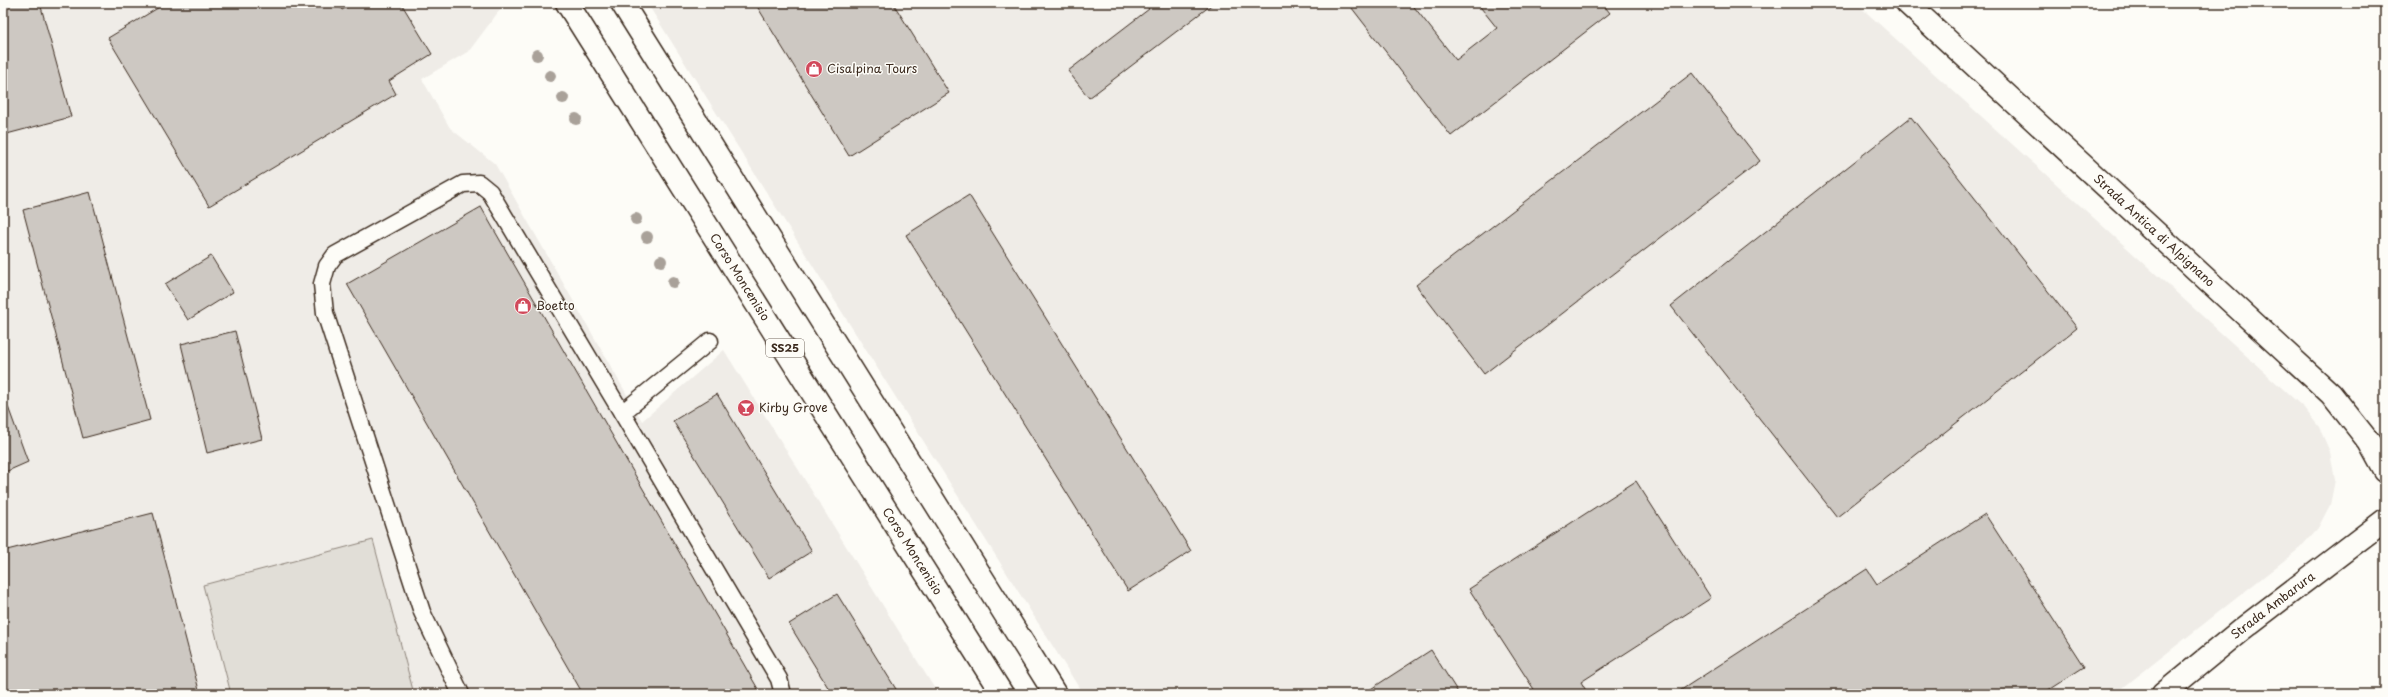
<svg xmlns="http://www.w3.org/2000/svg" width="2388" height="697" viewBox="0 0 2388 697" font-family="'Playpen Sans',sans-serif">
<rect width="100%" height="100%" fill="#fdfcf7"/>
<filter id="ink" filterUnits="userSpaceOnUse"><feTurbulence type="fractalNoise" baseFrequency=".025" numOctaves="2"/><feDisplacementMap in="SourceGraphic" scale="8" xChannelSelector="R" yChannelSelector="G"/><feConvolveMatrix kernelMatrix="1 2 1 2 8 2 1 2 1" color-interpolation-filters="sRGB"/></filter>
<g filter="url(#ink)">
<!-- built -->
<g fill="#efece7">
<polygon points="3,3 505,3 469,51 422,79 450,128 495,164 642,421 724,350 938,694 414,694 373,541 203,585 231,694 3,694"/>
<polygon points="647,3 1856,3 2304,408 2319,427 2330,452 2335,480 2330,505 2318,528 2300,548 2115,694 1083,694"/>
</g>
<!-- green -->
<polygon fill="#e1ded7" stroke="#8e847a" points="373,540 414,694 231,694 203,585"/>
<!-- building -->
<g fill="#cdc8c2" stroke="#3b2a1e">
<polygon points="3,3 40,3 71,117 3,135"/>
<polygon points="166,3 338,3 342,10 354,3 401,3 432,54 389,81 396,94 209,206 108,38"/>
<polygon points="755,3 893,3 949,93 849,156"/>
<polygon points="1144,3 1214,3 1089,98 1068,71 1149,9"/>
<polygon points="1348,3 1411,3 1456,60 1497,28 1477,3 1602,3 1610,13 1451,136"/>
<polygon points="1692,73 1760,161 1484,374 1416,285"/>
<polygon points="1911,117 2077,328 1837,517 1671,306"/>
<polygon points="90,192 150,420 83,438 23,210"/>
<polygon points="969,195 1191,551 1128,591 906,235"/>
<polygon points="481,207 758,689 750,694 583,694 347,284"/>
<polygon points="211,256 233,292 188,320 165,284"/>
<polygon points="235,331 262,439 207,453 181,344"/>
<polygon points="3,393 28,462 3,473"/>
<polygon points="717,394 812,551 769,578 673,421"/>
<polygon points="1636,481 1711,598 1581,682 1588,694 1537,694 1469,589"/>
<polygon points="153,513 200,694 5,694 3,551"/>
<polygon points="1985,514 2084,667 2042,694 1675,694 1867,569 1877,584"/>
<polygon points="837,594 899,694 832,694 789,624"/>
<polygon points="1431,650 1459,694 1363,694"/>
</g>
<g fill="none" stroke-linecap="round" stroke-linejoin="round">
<!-- lane casing -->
<g stroke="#3b2a1e" stroke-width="19">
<g id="lane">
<polyline points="622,413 779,679 783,694"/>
<polyline points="461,694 422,612 325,313 322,284 327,266 335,255 463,184 479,183 490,192 622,413 710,341"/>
</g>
</g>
<!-- street casing -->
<g stroke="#3b2a1e" stroke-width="25">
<g id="street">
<path id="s1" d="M1907 3 2331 394 2369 442 2385 471"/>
<path id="s2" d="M2163 694 2241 630 2385 520"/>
</g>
</g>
<!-- primary casing -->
<g stroke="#3b2a1e" stroke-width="25">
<g id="primary">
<path id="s3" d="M567 3 1002 694"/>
<polyline points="622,3 1055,694"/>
</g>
</g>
<!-- lane -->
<use href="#lane" stroke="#fdfcf7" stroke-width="16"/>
<!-- street -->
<use href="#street" stroke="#fdfcf7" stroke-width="22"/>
<!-- primary -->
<use href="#primary" stroke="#fdfcf7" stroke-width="22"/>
</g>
<!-- trees -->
<g fill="#a9a199">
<circle cx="537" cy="55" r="6"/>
<circle cx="550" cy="76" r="6"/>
<circle cx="563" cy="98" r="6"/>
<circle cx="576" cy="119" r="6"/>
<circle cx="636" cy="219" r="6"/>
<circle cx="647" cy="237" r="6"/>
<circle cx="661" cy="261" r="6"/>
<circle cx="673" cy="282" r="6"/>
</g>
</g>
<!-- icons -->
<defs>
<g id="shop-disc" transform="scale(0.9)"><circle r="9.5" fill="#d1495b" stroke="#fdfcf7"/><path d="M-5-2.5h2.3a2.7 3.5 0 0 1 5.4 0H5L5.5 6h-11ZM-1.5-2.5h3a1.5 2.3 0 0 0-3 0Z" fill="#fff"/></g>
<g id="bar-disc" transform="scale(0.9)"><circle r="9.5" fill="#d1495b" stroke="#fdfcf7"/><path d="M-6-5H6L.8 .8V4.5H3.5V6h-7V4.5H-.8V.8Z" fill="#fff"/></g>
</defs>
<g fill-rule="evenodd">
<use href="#shop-disc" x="814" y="69"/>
<use href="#shop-disc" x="523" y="306"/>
<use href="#bar-disc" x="746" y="408"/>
</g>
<g text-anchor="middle" stroke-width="3" stroke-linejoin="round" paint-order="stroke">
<!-- shield labels -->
<rect fill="#fdfcf7" stroke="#75695f" stroke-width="1" x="766" y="339" width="38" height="18" rx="3"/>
<g font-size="11" font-weight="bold" fill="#3b2a1e">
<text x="785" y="352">SS25</text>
</g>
<!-- poi labels -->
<g font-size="12" fill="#3b2a1e" stroke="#fdfcf7" text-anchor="start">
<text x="827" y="73">Cisalpina Tours</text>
<text x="536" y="310">Boetto</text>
<text x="759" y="412">Kirby Grove</text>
</g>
<!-- street labels -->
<g font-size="12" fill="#3b2a1e" stroke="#fdfcf7">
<text dy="4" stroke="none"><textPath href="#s1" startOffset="336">Strada Antica di Alpignano</textPath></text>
<text dy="4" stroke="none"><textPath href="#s3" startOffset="324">Corso Moncenisio</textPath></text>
<text dy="4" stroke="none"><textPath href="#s3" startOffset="648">Corso Moncenisio</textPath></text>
<text dy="4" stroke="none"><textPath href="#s2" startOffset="141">Strada Ambarura</textPath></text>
</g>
</g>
<!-- margin -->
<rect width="2388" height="697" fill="none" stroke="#fdfcf7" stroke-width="16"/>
<rect x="8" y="8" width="2372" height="681" fill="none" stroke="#3b2a1e" stroke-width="1.5" filter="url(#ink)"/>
</svg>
